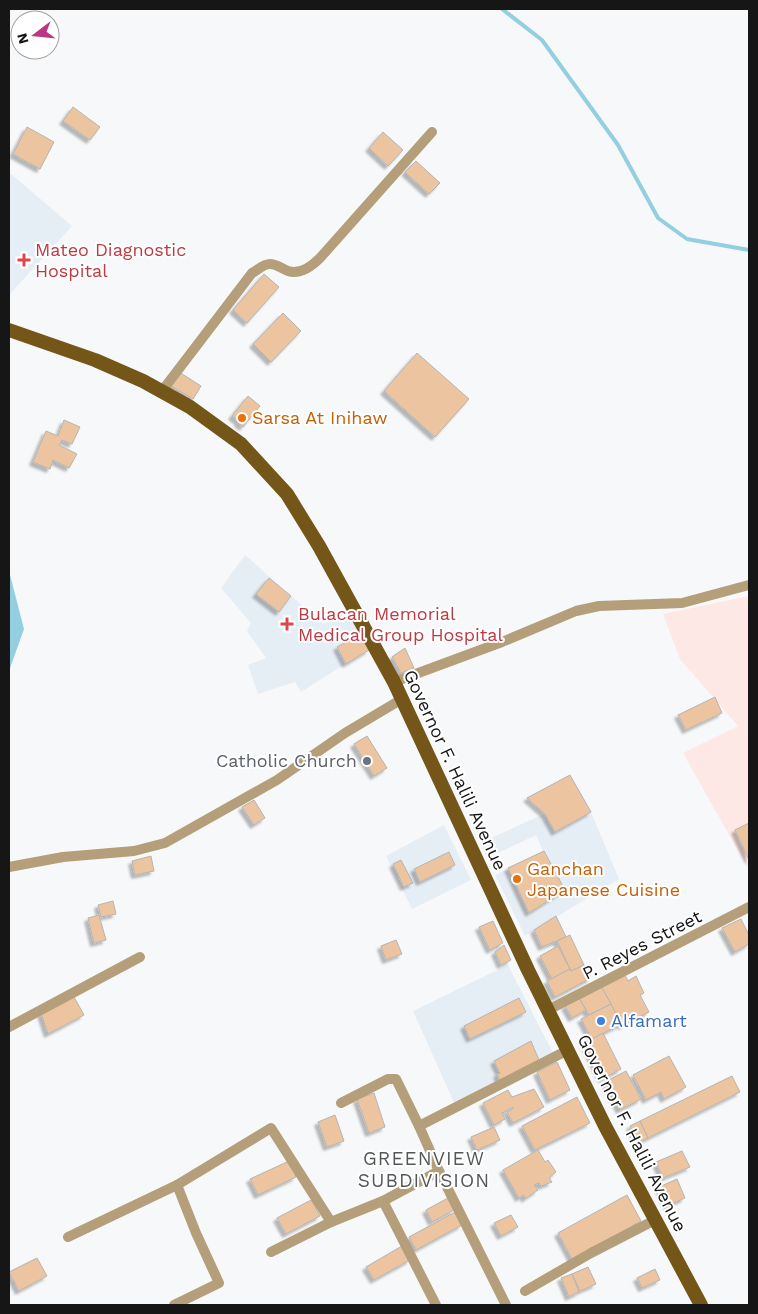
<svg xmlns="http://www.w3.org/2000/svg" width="758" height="1314" viewBox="0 0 758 1314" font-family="'Work Sans',sans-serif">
<defs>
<filter id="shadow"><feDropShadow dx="-3.5" dy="3.5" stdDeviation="1" flood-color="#0004"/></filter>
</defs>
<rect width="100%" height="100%" fill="#f6f8fa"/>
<!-- built -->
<g fill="#e6eef5">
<polygon points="11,174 72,226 9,295 9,177"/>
<polygon points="245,555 323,624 348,611 360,634 336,647 345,664 301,692 295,682 258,694 248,665 266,658 247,631 251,623 221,588"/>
<polygon points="570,775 591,812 619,879 525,936 495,875 543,851 536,835 487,858 480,843 544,814 527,798"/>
<polygon points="444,825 471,880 412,909 386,856"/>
<polygon points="508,965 553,1053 455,1105 413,1011"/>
</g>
<!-- industrial -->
<polygon fill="#fee8e5" points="749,596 749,870 683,753 738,726 680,659 663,614"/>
<!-- water -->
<polygon fill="#93cfe1" points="9,571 24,629 9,671"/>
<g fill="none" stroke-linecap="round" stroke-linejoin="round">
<!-- stream -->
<polyline stroke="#93cfe1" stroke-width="4" points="502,9 542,40 618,145 658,218 687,239 749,250"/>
</g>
<!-- building -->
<g fill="#ecc5a0" stroke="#b6b4b2" filter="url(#shadow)">
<polygon points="73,107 100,127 90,140 63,121"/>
<polygon points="27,127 54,142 40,169 13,154"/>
<polygon points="383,132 403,150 388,166 369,148"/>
<polygon points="416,161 440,183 429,194 405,172"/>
<polygon points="264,274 279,287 247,323 233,310"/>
<polygon points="283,313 301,331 271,362 253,344"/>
<polygon points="417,353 469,399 435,437 384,391"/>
<polygon points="179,372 201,386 193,399 171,386"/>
<polygon points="248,396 260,406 243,427 238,423 239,422 232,416"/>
<polygon points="64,420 80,427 72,444 62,440 59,445 77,454 69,468 53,460 50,469 33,462 46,431 58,436"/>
<polygon points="269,578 291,596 279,612 256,594"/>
<polygon points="360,634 369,650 346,664 337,647"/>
<polygon points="405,648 414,668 401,673 392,657"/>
<polygon points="715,697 722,713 686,730 678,715"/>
<polygon points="367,736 387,768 374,776 354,744"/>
<polygon points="570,775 591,812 555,832 545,814 527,798"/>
<polygon points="254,800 265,818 254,825 242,807"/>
<polygon points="749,823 749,860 735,830"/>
<polygon points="544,851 565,890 529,913 508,868"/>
<polygon points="449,852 455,865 420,882 414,869"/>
<polygon points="151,856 154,871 135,875 132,861"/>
<polygon points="401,860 413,883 404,887 393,864"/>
<polygon points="113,901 116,914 101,917 98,905"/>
<polygon points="99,915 106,940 94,943 88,918"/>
<polygon points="556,916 566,937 542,947 534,930"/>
<polygon points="741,919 749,935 749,944 735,952 722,928"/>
<polygon points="493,921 503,943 490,950 479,927"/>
<polygon points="570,935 584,965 571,971 557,941"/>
<polygon points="396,940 402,954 386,960 381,946"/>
<polygon points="504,945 511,960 501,965 495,952"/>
<polygon points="558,946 570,969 552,979 540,956"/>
<polygon points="584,965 591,978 555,997 547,981 570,969 571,971"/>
<polygon points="624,973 628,981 636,976 644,993 640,995 649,1012 622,1026 601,986"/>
<polygon points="601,986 611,1004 589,1015 579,998"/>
<polygon points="74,997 84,1015 48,1034 41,1013"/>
<polygon points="519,998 526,1012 470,1039 464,1026"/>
<polygon points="579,998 586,1010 572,1018 565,1006"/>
<polygon points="611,1004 621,1024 592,1039 581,1019"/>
<polygon points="603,1033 621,1069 602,1079 584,1043"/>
<polygon points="531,1041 539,1060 500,1081 497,1074 500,1073 494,1061"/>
<polygon points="669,1056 686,1087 664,1099 661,1092 646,1100 633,1075"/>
<polygon points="557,1062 570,1090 550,1100 537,1072"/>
<polygon points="626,1071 641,1099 620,1110 605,1082"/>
<polygon points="732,1076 740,1092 648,1138 640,1121"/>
<polygon points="534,1089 544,1107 513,1123 507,1112 513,1109 513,1107 502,1113 505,1119 494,1125 483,1103 508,1090 512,1097"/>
<polygon points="374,1093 385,1127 369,1133 357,1099"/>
<polygon points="577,1097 590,1123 535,1150 522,1126"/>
<polygon points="335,1115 344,1141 327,1147 318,1122"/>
<polygon points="640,1121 648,1138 638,1143 630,1126"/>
<polygon points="494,1127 500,1140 477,1150 471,1137"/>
<polygon points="538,1150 545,1162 548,1160 556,1172 549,1178 552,1182 541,1186 539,1183 534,1185 538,1190 525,1199 524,1195 519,1198 503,1170"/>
<polygon points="682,1151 690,1167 663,1178 656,1162"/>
<polygon points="289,1161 296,1177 258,1195 250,1179"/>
<polygon points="677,1179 685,1198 667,1206 659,1187"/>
<polygon points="627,1195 641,1221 572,1259 558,1233"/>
<polygon points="448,1198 454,1210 432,1222 426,1210"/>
<polygon points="311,1200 320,1216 286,1234 277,1218"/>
<polygon points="455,1212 462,1225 416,1250 409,1237"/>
<polygon points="511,1215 518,1227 501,1236 494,1223"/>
<polygon points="402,1246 410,1260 374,1280 366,1267"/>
<polygon points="37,1258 47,1276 19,1291 9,1272"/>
<polygon points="588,1267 596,1284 580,1291 572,1274"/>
<polygon points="655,1269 660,1280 642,1288 637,1278"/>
<polygon points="572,1274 579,1292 569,1297 561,1278"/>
</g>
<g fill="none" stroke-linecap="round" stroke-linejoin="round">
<!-- minor -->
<g stroke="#b49f7a" stroke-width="10">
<path d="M162 391 252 273C258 270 263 264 270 264 277 264 282 269 288 271 300 275 312 266 320 258L432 132"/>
<polyline points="394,682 502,642 576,611 599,606 682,603 749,585"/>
<polyline points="9,867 63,857 134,851 165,843 277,780 345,733 402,699"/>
<polyline points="548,1010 749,907"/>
<polyline points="9,1027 140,957"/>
<polyline points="341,1103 388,1079 396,1079 419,1126 439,1171 506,1305"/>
<polyline points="419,1126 568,1050"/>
<polyline points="383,1201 436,1305"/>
<polyline points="68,1237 177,1185 271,1128 331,1222"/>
<polyline points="271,1252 331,1222 383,1201 439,1171"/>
<polyline points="525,1291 591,1253 655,1220"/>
<polyline points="174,1305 219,1283 196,1233 177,1185"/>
</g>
<!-- primary -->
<polyline stroke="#745618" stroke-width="14" points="9,330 95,360 143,381 190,407 241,444 287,494 319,546 394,682 528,970 605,1126 701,1305"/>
</g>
<!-- markers -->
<g fill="#e0444e" stroke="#fff" stroke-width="2">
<path d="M21.5 252.5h5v5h5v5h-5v5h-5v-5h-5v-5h5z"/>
<path d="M284.5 616.5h5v5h5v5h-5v5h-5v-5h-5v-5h5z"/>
</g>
<g fill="#e8710a" stroke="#fff" stroke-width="2">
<circle cx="242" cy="418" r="5"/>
<circle cx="517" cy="879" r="5"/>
</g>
<circle fill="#6b7280" stroke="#fff" stroke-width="2" cx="367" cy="761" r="5"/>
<circle fill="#3f7fe0" stroke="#fff" stroke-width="2" cx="601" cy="1021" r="5"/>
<g text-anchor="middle" stroke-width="4" stroke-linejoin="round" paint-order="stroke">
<!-- health labels -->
<g font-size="18" fill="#be3a42" stroke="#fff" text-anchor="start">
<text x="35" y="256">Mateo Diagnostic<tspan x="35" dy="21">Hospital</tspan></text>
<text x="298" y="620">Bulacan Memorial<tspan x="298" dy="21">Medical Group Hospital</tspan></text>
</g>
<!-- food labels -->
<g font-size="18" fill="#c56008" stroke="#fff" text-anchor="start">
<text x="252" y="424">Sarsa At Inihaw</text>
<text x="527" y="875">Ganchan<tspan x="527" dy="21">Japanese Cuisine</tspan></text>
</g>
<!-- worship labels -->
<g font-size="18" fill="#5b616d" stroke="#fff" text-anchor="end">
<text x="357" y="767">Catholic Church</text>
</g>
<!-- street labels -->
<g font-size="18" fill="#161617" stroke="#fff">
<text transform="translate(455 770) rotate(65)" y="6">Governor F. Halili Avenue</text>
<text transform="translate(642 945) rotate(-27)" y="6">P. Reyes Street</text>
<text transform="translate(632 1133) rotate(63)" y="6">Governor F. Halili Avenue</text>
</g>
<!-- shop labels -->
<g font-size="18" fill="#366cbe" stroke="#fff" text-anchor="start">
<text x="611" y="1027">Alfamart</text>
</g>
<!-- neighbourhood labels -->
<g font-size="19" letter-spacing="1" fill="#545657" stroke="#fff">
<text x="424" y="1165">GREENVIEW<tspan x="424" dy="22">SUBDIVISION</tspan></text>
</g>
</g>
<!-- border -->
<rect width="758" height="1314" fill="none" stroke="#161617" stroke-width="20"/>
<!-- north arrow -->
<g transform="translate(35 35) rotate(254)"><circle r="24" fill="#ffffff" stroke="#a2a2a2"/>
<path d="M0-4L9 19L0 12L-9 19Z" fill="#b93881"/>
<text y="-8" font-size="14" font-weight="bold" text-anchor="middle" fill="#161617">N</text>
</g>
</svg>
